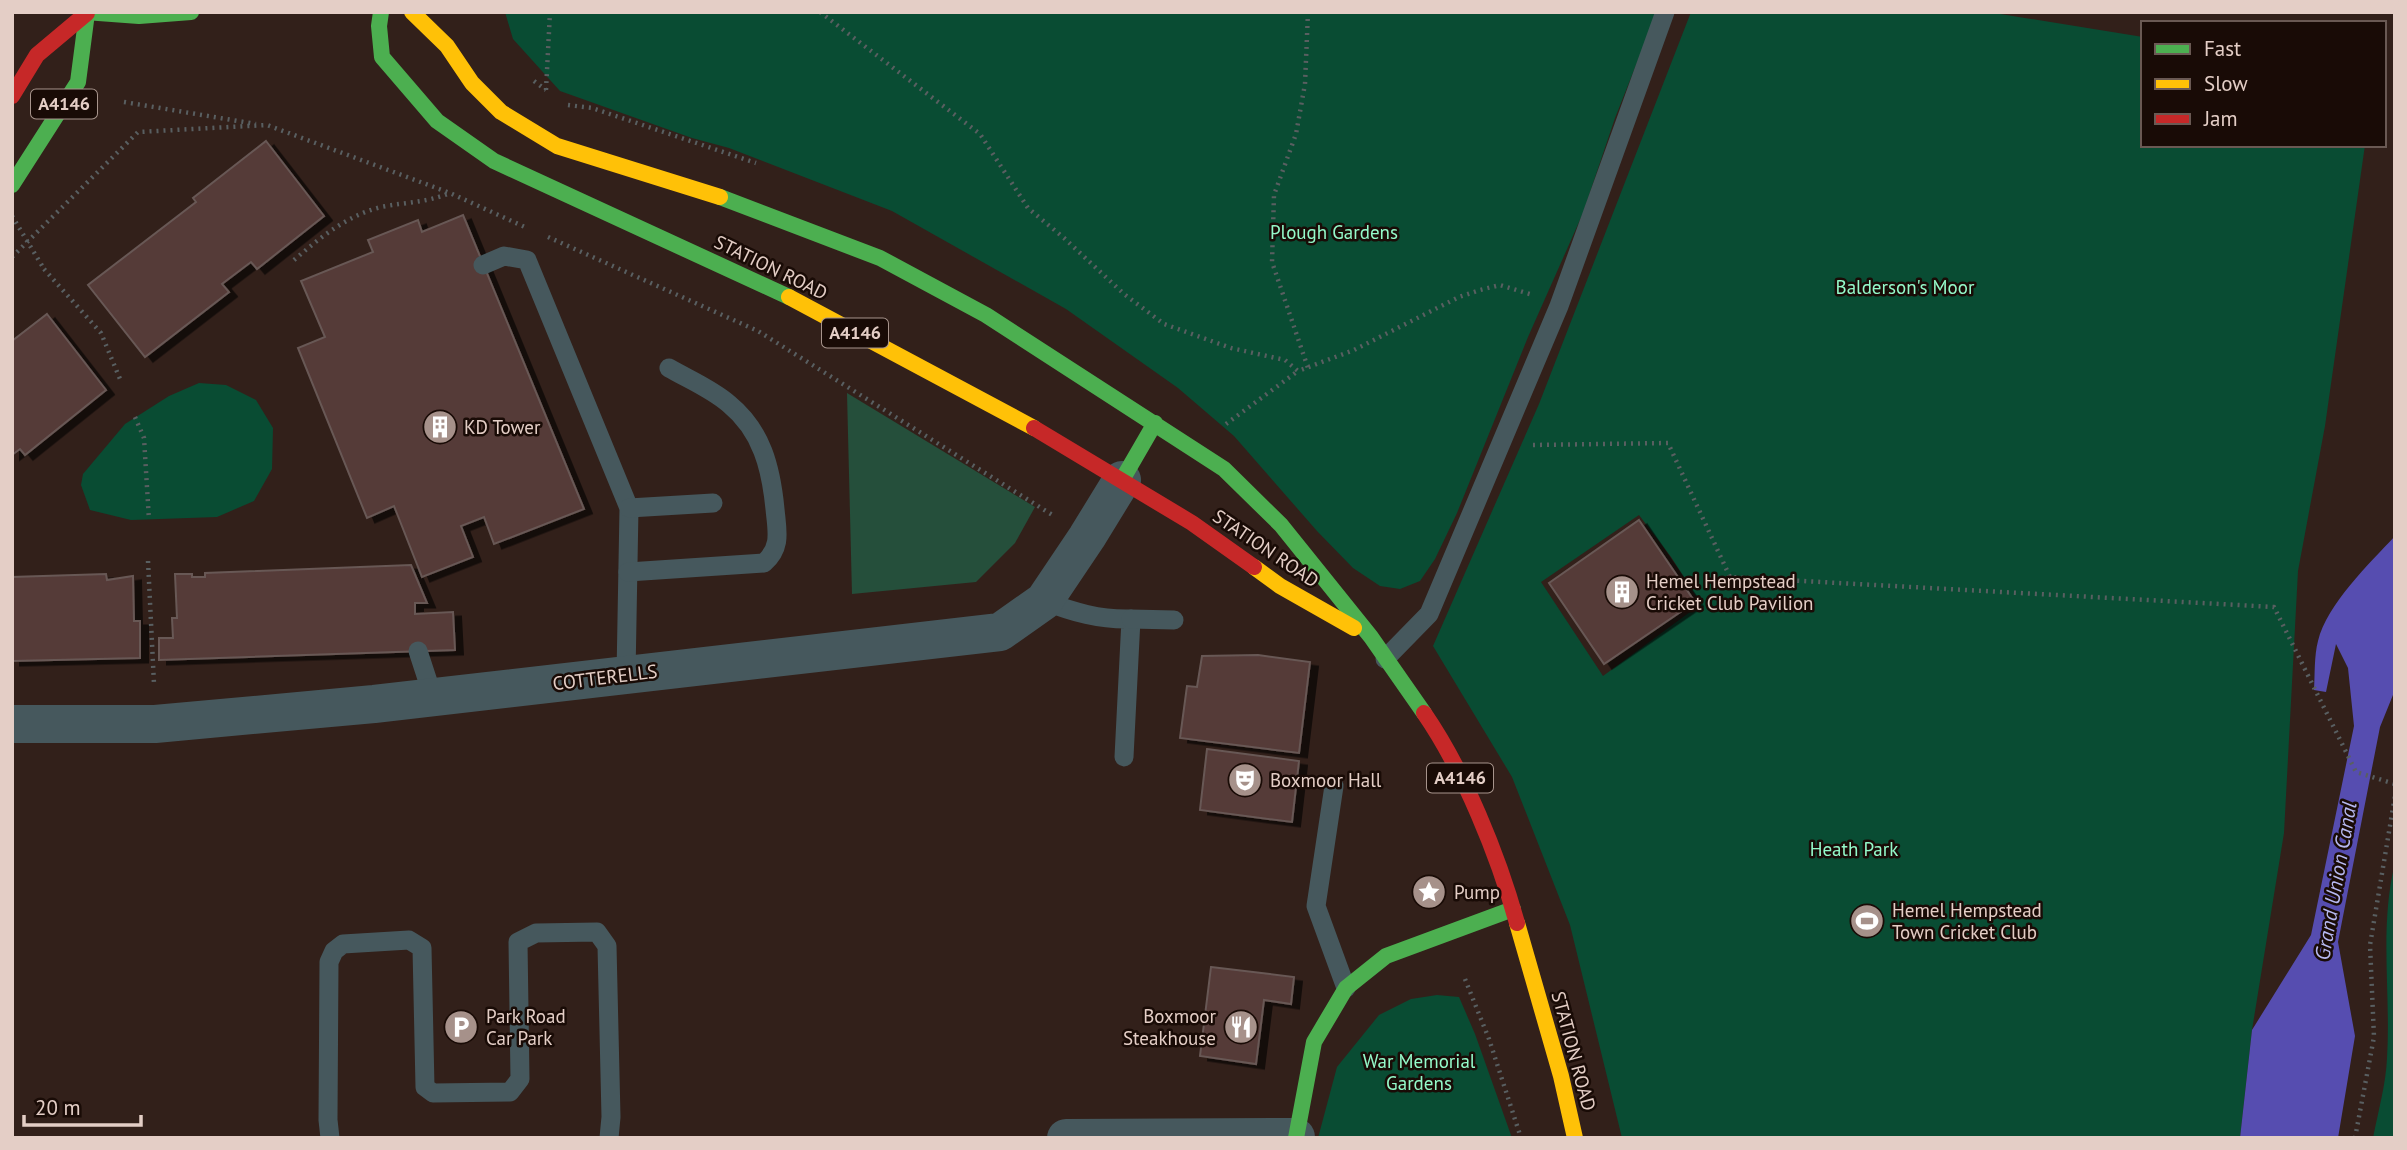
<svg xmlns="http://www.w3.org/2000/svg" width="2407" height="1150" viewBox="0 0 2407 1150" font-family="'PT Sans',sans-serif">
<defs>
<filter id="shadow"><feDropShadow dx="8" dy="4.5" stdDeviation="0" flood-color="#0009"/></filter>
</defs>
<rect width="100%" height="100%" fill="#32201a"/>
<!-- green -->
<g fill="#094c33" fill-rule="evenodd">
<polygon points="505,12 1657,12 1615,118 1583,213 1528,337 1457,513 1435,559 1420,581 1400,589 1380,586 1353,568 1317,531 1234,436 1178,388 1066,309 892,211 729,148 692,138 560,91 513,39"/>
<path d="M1691 12H1988L2143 37V145H2365L2325 426 2298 571 2284 833 2252 1030 2240 1138H1622L1570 925 1512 777 1433 646 1539 404ZM1639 515 1671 557 1701 604 1603 676 1541 582Z"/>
<polygon points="199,383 226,385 256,400 273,428 272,469 254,501 217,517 131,520 90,510 81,485 83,474 125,424 169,396"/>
<path d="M2395 863V1138H2373C2378 1112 2386 1084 2387 1058 2391 992 2379 928 2395 863Z"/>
<polygon points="1437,995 1459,997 1475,1034 1512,1138 1318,1138 1337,1067 1379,1015 1411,999"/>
</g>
<!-- forest -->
<polygon fill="#254f3b" points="847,393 1035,507 1015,543 976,582 852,594"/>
<!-- water -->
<path fill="#564db0" d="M2395 536V690L2380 727 2338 942 2355 1036 2338 1138H2240L2252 1030 2311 935 2354 726 2348 668 2336 644 2326 692 2314 690C2315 675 2314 656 2318 641 2327 604 2369 564 2395 536Z"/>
<!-- building -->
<g fill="#553a38" stroke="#685855" stroke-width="2" filter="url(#shadow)">
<polygon points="266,141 324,216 257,269 251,262 222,284 229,292 145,357 88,285 196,202 193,198"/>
<polygon points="463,215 584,509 494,544 484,517 461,526 473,557 422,577 394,506 367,518 298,348 325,337 301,281 373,252 368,240 418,220 422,232"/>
<polygon points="47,314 106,390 25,455 20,449 12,455 12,341"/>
<polygon points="1639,520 1695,602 1604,664 1549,583"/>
<polygon points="411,565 427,603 415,603 415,614 453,612 455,650 159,660 159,638 173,638 172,618 177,618 175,574 192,574 192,577 205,577 205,573"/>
<polygon points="106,574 107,580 133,576 134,621 140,621 140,658 12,661 12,577"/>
<polygon points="1258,655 1310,662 1299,753 1180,738 1187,686 1197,687 1202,656"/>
<polygon points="1207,749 1299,761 1292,822 1200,810"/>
<polygon points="1211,967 1294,977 1291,1004 1264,1000 1256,1064 1200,1056"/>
</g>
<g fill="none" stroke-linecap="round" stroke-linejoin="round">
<!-- path -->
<g stroke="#595f61" stroke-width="4.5" stroke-dasharray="2 5" stroke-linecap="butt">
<polyline points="820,12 980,134 1028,208 1064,238 1124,294 1164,324 1231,348 1285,360 1298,371 1354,350 1459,297 1480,290 1500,285 1533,295"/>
<polyline points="1308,12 1305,84 1296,134 1274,195 1272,262 1308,368"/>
<polyline points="534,81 546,90"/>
<polyline points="546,90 550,12"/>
<polyline points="124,102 256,124"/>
<polyline points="568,105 592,108 756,163"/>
<polyline points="548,237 758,331 1054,516"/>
<polyline points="12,257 138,132 267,125 450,193 527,228"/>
<path d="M294 260C321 237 346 216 381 207 406 202 425 203 450 193"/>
<polyline points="44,269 101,333 120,379"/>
<polyline points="135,417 144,438 149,520"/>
<polyline points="1226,424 1298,371"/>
<polyline points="1533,445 1668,443 1730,577 2274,607 2356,772 2395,784"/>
<polyline points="148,561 154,684"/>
<polyline points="1465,979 1489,1039 1521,1138"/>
<polyline points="2355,1138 2374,1037 2370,945 2395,796"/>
</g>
<!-- lane -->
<g stroke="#46585d" stroke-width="19">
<polyline points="483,265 504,256 527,260 629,508 626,675"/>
<polyline points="629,508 713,503"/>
<path d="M628 572 764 563C782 547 777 531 775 509 771 468 762 431 729 404 712 389 688 379 669 368"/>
<path d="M1044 601C1073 612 1100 620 1131 619L1124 757"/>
<polyline points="1131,619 1174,620"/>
<polyline points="418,651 433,697"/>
<polyline points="1385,659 1429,614 1559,306 1665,12"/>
<polyline points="1334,786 1316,906 1346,988"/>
<polyline points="330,1138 328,1120 329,962 334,951 343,944 409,940 422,948 425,1087 433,1093 510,1092 520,1079 518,942 536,933 597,932 607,946 611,1117 609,1138"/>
</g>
<!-- street -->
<g stroke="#46585d" stroke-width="38">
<polyline points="12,724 155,724 374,704 1000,632 1044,601 1087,537 1122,480"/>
<polyline points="1066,1138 1296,1137"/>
</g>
<!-- fast -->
<g stroke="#4caf50" stroke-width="16">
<polyline points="85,12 139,16 191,12"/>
<polyline points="381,12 379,26 382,57 437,121 494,161 789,297"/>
<polyline points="12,185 78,82 87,13"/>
<polyline points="720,197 880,258 986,315 1224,469 1281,525 1371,637 1424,713"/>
<polyline points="1122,480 1155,423"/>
<polyline points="1296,1138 1314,1042 1346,988 1386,956 1513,909"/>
</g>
<!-- slow -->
<g stroke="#ffc107" stroke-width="16">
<polyline points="412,12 447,46 472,83 501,112 557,146 720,197"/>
<polyline points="789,297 1034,428"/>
<polyline points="1254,567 1280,586 1354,628"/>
<polyline points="1517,923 1561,1076 1575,1138"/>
</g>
<!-- jam -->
<g stroke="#c62828" stroke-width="16">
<polyline points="12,96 37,55 87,13"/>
<polyline points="1034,428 1192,523 1254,567"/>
<path d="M1424 713C1464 771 1498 855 1517 923"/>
</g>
<!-- path-bridge -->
<polyline stroke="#595f61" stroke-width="4.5" stroke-dasharray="2 5" stroke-linecap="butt" points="12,216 44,269"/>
</g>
<!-- icons -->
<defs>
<g id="building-disc" transform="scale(1.75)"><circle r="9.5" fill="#a6918a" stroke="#190b06"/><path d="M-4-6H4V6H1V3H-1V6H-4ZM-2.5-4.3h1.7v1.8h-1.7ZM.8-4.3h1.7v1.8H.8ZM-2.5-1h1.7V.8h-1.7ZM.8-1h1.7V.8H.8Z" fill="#fff"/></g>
<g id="theatre-disc" transform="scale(1.75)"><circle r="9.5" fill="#a6918a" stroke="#190b06"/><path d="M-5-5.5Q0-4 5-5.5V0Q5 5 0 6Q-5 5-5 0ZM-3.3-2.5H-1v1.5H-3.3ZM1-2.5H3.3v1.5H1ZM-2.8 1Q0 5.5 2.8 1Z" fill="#fff"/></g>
<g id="sight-disc" transform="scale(1.75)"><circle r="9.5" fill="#a6918a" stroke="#190b06"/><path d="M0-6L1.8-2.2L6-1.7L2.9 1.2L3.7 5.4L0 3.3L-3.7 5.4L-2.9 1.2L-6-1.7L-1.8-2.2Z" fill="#fff"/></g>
<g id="stadium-disc" transform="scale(1.75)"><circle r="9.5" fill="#a6918a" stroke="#190b06"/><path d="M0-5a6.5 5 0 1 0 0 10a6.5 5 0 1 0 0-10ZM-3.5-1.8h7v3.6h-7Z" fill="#fff"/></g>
<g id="parking-disc" transform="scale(1.75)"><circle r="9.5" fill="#a6918a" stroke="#190b06"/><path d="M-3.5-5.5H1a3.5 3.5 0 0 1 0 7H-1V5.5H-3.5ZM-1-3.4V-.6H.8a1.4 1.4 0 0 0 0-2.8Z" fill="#fff"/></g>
<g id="restaurant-disc" transform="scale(1.75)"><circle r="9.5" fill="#a6918a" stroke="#190b06"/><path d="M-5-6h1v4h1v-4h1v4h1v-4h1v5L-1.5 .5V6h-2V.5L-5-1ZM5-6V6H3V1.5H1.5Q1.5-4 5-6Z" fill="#fff"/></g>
</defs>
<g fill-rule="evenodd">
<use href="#building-disc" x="440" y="427"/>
<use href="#building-disc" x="1622" y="592"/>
<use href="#theatre-disc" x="1245" y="780"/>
<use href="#sight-disc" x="1429" y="892"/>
<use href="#stadium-disc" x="1867" y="921"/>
<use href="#parking-disc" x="461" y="1027"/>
<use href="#restaurant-disc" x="1241" y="1027"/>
</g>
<g text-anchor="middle" stroke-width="5" stroke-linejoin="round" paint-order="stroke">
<!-- shield labels -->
<g fill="#190b06" stroke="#a7948c" stroke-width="2">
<rect x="31" y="89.5" width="66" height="29" rx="5"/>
<rect x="822" y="318.5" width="66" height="29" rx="5"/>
<rect x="1427" y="763.5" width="66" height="29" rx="5"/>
</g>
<g font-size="18" font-weight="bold" fill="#e4cec6">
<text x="64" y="110">A4146</text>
<text x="855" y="339">A4146</text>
<text x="1460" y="784">A4146</text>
</g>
<!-- park labels -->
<g font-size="19" fill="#94faca" stroke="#190b06">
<text x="1334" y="239">Plough Gardens</text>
<text x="1905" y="294">Balderson's Moor</text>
<text x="1854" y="856">Heath Park</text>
<text x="1419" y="1068">War Memorial<tspan x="1419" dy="22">Gardens</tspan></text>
</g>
<!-- street labels -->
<g font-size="19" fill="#e4cec6" stroke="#190b06">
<text transform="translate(771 267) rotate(26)" y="7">STATION ROAD</text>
<text transform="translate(1266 548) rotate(34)" y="7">STATION ROAD</text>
<text transform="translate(605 677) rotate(-7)" y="7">COTTERELLS</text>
<text transform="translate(1574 1051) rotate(75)" y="7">STATION ROAD</text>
</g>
<!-- poi labels -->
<g font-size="19" fill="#e4cec6" stroke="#190b06" text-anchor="start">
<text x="464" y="434">KD Tower</text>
<text x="1646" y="588">Hemel Hempstead<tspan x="1646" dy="22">Cricket Club Pavilion</tspan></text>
<text x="1270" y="787">Boxmoor Hall</text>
<text x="1454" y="899">Pump</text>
<text x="1892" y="917">Hemel Hempstead<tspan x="1892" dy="22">Town Cricket Club</tspan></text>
<text x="486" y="1023">Park Road<tspan x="486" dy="22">Car Park</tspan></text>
<text x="1216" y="1023" text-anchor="end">Boxmoor<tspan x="1216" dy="22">Steakhouse</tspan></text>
</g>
<!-- water labels -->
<g font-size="21" font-style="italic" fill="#b6b8f0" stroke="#190b06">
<text transform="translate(2336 881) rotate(-80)" y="7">Grand Union Canal</text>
</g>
</g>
<!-- border -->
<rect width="2407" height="1150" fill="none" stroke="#e4cec6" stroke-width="28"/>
<!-- legend -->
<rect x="2141" y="21" width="245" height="126" fill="#190b06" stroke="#6a5953" stroke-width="2"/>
<rect x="2155" y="44" width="35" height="10" fill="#4caf50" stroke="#6a5953" stroke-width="2"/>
<text x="2204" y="56" font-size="21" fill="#e4cec6">Fast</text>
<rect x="2155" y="79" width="35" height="10" fill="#ffc107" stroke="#6a5953" stroke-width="2"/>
<text x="2204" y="91" font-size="21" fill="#e4cec6">Slow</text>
<rect x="2155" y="114" width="35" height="10" fill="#c62828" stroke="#6a5953" stroke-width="2"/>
<text x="2204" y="126" font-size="21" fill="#e4cec6">Jam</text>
<!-- scale -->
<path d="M24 1115v10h117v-10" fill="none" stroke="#e4cec6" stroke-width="3.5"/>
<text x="35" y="1115" font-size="21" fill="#e4cec6" stroke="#190b06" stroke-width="5" paint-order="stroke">20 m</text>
</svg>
